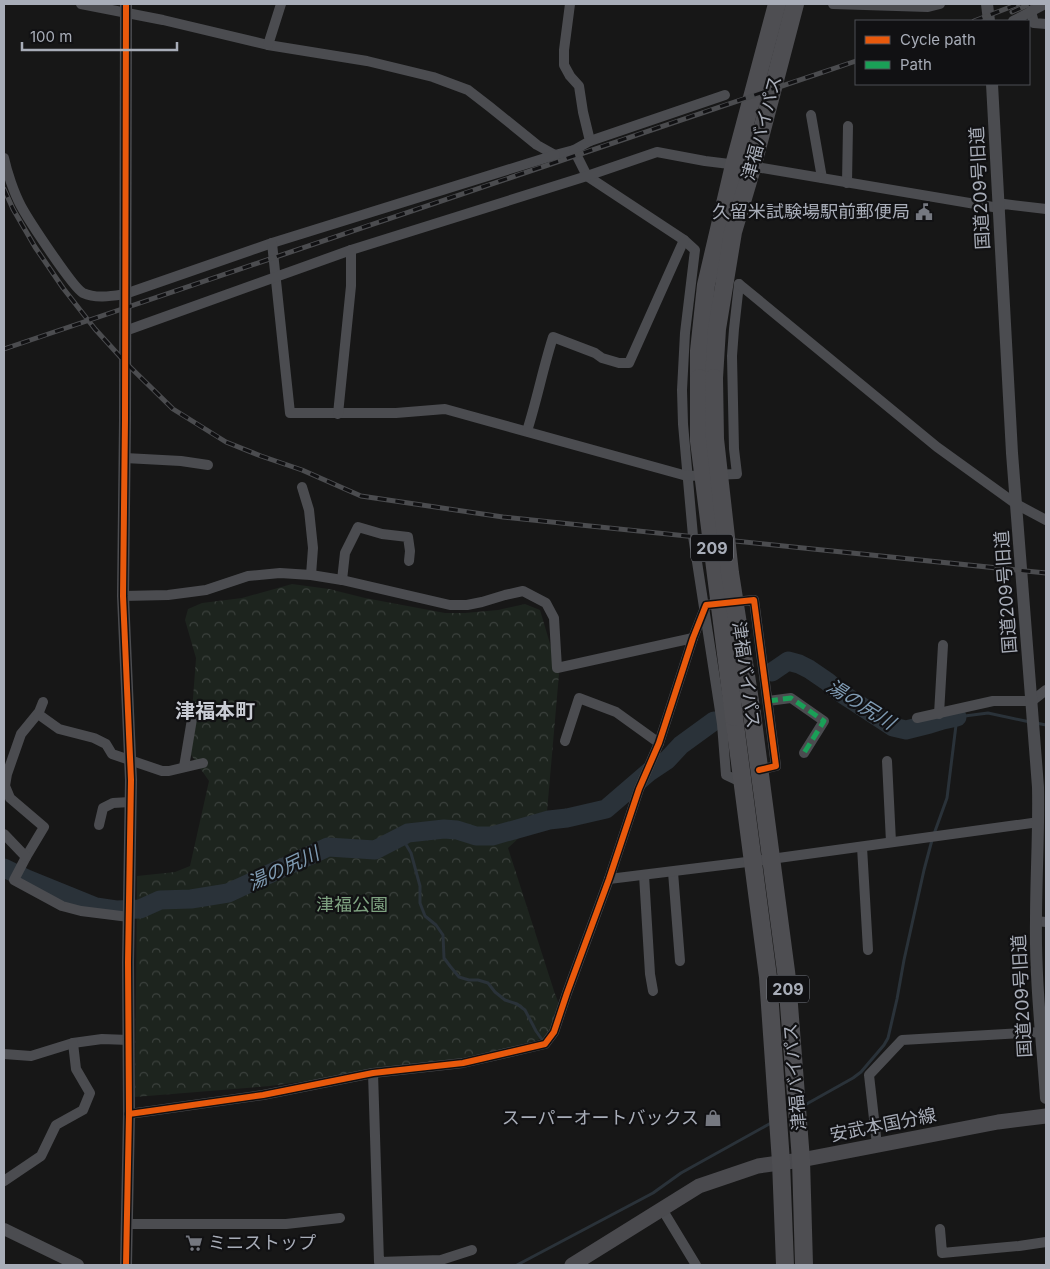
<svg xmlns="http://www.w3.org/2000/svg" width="1050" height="1269" viewBox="0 0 1050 1269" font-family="Inter,'Noto Sans JP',sans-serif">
<defs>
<pattern id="park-crowns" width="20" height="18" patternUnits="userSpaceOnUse" patternTransform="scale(1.25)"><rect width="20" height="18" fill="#1d241e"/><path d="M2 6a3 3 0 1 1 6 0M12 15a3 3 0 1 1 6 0" fill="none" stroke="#3b413d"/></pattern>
</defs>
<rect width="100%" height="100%" fill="#171717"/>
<!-- park -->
<polygon fill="url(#park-crowns)" points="292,584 329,589 365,598 445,613 465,613 498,610 525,604 540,610 559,674 547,812 508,848 555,994 562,1011 545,1038 465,1059 385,1070 270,1086 135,1097 137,876 175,872 190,866 209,781 189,752 196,658 185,620 188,609 202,603 242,598"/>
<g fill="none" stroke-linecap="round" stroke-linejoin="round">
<!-- stream -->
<g stroke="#2a3239" stroke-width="3">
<polyline points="1036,723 1046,725"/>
<polyline points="934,834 947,798 957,717 988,713 1030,722"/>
<polyline points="401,836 411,853 420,886 420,903 425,916 436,925 443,935 444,958 450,966 459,977 469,980 478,980 488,983 495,992 505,1000 517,1004 525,1010 536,1031 543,1041"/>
<polyline points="803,1106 853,1078 861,1072 884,1045 888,1038 897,999 904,960 924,870 932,840"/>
<polyline points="517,1265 653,1193 681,1173 771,1123"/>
</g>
<!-- river -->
<g stroke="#2a3239" stroke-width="19">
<polyline points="772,672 788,661 799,664 809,669 828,682 838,691 893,727 906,730 930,724 943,720 957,717"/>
<polyline points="4,868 27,879 96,907 116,910 140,909 160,900 191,899 228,893 328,847 375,850 408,833 444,829 457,830 476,836 492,836 549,820 567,818 606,809 649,772 667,760 681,745 714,721"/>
</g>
<!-- minor -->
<g stroke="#4b4c50" stroke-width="10">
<polyline points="81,4 163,20 268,45 367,61 433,77 468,90 490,107 537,145 555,155 574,150 590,141 583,112 579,86 570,76 564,65 564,50 570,4"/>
<polyline points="833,4 928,7 940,4"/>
<polyline points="1031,11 1034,23 1046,24"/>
<polyline points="1013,21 1045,4"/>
<polyline points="268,45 281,4"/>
<polyline points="811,115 822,178"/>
<polyline points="590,141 725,95"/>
<polyline points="574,150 587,176 684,240 695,250 685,333 682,390 683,424 693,536 722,724 726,775 743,783"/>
<path d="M4 158C7 172 14 193 21 206 28 219 73 288 83 293 96 299 112 296 125 294L272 243 555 155"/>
<polyline points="847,183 848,126"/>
<polyline points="272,243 290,413 396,413 445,409 687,476 737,474 734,449 732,356 734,329 739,284"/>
<polyline points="739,284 937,447 1016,504 1046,520"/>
<polyline points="125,331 351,250 587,176 657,152 705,161 762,168 999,208 1004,204 1046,209"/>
<polyline points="338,414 351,286 351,250"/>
<path d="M527 431C537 400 543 368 553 337L595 353 602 358 619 363H629L684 240"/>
<polyline points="125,458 181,461 208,465"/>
<polyline points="302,487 309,510 313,548 311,575"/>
<polyline points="342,580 345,553 358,527 382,534 408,537 410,551 409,561"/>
<polyline points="123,596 168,595 206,590 248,576 280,573 311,575 342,580 450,605 467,605 482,602 505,595 523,591 546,603 554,618 557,668 693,638"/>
<polyline points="768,701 791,698 824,721 804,753"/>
<polyline points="43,702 39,712 21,734 7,774 5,786 10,798 44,827 26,857 14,880 62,906 81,911 129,917"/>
<polyline points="38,714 59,729 94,738 106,744 112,754 162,771 169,771 203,763"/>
<polyline points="939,714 943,645"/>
<polyline points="917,718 993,701 1032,701 1046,690"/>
<polyline points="565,741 579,698 616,712 659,743"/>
<polyline points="887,761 891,842"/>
<polyline points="184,767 194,707"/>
<polyline points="99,825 103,808 113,803 130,802"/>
<polyline points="4,834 26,857"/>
<polyline points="862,847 868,950"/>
<polyline points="673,872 680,961"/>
<polyline points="644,875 650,974 653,991"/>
<polyline points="609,879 771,859 1039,822"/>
<polyline points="1035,921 1046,922"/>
<polyline points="4,1054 31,1056 73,1043 102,1039 129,1040"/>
<polyline points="373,1073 379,1262 441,1260 472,1250"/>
<polyline points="129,1114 263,1095 373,1073 463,1063 545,1044 554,1032 567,993 609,879 639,789 659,743 693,638 706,605 754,600 776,766 759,770"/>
<polyline points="877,1145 869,1075 902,1040 1041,1032"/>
<polyline points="4,1181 41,1156 56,1125 83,1110 90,1093 76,1069 73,1043"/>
<polyline points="662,1209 696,1265"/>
<polyline points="127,1224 286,1224 340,1218"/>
<polyline points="940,1229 942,1253 1019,1246 1046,1242"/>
</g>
<!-- tertiary -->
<g stroke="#4b4c50" stroke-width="12">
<polyline points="126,4 125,420 123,596 131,780 128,962 129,1114 126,1265"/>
<polyline points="987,4 989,21"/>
<path d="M992 84 1012 453 1038 787C1039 832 1036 876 1036 920 1035 980 1042 1039 1046 1098"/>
<polyline points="4,1229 78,1265"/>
</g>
<!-- secondary -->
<polyline stroke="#4a4a4e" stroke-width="15" points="572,1265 699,1186 758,1166 801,1160 998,1122 1046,1116"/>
<!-- trunk -->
<g stroke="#4e4e52" stroke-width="18">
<polyline points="699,378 699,351 706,285 734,165 777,4"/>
<polyline points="714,378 717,329 733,232 752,168 795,4"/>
<polyline points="752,714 787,979 801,1160 804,1265"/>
<polyline points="734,717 768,977 781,1162 785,1265"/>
</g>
<!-- rail casing -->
<g stroke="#4b4c4f" stroke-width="5">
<g id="rail">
<polyline points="1012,12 1030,4"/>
<polyline points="974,21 1018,4"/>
<polyline points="4,189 13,209 35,247 63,288 95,329 125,362 173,409 226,442 261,456 302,470 361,496 503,517 1046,573"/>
<path d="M4 349C288 253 572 156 856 61"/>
</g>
</g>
<!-- rail -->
<use href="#rail" stroke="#111113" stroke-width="3" stroke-dasharray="9" stroke-linecap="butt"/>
<!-- trunk-bridge -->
<g stroke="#4e4e52" stroke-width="18">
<polyline points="699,378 699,441 734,717"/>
<polyline points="714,378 715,439 730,573 752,714"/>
</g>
<!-- quiet -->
<polyline stroke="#1a9f57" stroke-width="5" stroke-dasharray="10 5" stroke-linecap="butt" points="768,701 791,698 824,721 804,753"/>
<!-- cycleway casing -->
<g stroke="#111113" stroke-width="9">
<g id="cycleway">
<polyline points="126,4 125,420 123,596 131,780 128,962 129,1114 126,1265"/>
<polyline points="129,1114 263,1095 373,1073 463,1063 545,1044 554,1032 567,993 609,879 639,789 659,743 693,638 706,605 754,600 776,766 759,770"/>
</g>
</g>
<!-- cycleway -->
<use href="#cycleway" stroke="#e8590c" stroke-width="6"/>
</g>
<!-- icons -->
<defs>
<g id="civic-bare" transform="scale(1.35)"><path d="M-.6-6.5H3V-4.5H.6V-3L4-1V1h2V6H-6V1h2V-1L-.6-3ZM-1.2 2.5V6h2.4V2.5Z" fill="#757880" stroke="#111113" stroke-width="2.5" paint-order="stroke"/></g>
<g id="shop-bare" transform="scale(1.35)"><path d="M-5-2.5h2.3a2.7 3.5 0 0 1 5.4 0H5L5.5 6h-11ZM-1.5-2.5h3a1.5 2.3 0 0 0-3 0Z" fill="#757880" stroke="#111113" stroke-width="2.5" paint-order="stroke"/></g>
<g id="supermarket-bare" transform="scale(1.35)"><path d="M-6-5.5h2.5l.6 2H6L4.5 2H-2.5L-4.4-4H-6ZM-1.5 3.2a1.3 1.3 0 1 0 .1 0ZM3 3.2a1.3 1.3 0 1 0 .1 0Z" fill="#757880" stroke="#111113" stroke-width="2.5" paint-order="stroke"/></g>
</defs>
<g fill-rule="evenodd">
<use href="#civic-bare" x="924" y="212"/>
<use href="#shop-bare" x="713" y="1118"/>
<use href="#supermarket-bare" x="194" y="1243"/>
</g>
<g text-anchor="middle" stroke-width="4.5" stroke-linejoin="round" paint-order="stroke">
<!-- shield labels -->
<g fill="#111113" stroke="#7b7e86" stroke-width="1">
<rect x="691" y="534.5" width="42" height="27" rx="4"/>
<rect x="767" y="975.5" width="42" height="27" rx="4"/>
</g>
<g font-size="16" font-weight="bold" fill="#a8adb8">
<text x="712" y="554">209</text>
<text x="788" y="995">209</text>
</g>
<!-- street labels -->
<g font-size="18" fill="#a8adb8" stroke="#111113">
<text transform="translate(762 128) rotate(-75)" y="6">津福バイパス</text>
<text transform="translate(980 188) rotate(-93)" y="6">国道209号旧道</text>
<text transform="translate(1006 592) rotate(-94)" y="6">国道209号旧道</text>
<text transform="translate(746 675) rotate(82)" y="6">津福バイパス</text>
<text transform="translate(1022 996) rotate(-93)" y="6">国道209号旧道</text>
<text transform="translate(795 1077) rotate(-95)" y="6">津福バイパス</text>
<text transform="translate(883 1125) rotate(-11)" y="6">安武本国分線</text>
</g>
<!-- poi labels -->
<g font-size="18" fill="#a8adb8" stroke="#111113" text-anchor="end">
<text x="910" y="218">久留米試験場駅前郵便局</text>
<text x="699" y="1124">スーパーオートバックス</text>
<text x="208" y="1249" text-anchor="start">ミニストップ</text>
</g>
<!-- park labels -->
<g font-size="18" fill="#7fa381" stroke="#111113">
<text x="352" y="911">津福公園</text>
</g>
<!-- water labels -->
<g font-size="19" font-style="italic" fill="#7f9bb3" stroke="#111113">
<text transform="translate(861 704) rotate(32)" y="7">湯の尻川</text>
<text transform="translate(283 868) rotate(-25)" y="7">湯の尻川</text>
</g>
<!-- quarter labels -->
<g font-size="20" font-weight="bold" fill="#c9ccd4" stroke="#111113">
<text x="215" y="718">津福本町</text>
</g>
</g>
<!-- border -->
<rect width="1050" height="1269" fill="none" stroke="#a8adb8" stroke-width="10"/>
<!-- legend -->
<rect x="855" y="20" width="175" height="65" fill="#111113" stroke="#4d4f55"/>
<rect x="865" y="36" width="25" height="8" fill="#e8590c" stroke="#4d4f55"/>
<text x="900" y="45" font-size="15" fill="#a8adb8">Cycle path</text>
<rect x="865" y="61" width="25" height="8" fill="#1a9f57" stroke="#4d4f55"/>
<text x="900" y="70" font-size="15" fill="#a8adb8">Path</text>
<!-- scale -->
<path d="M22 42v8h155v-8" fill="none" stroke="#a8adb8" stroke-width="2.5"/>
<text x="30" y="42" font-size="15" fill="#a8adb8" stroke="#111113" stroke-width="4" paint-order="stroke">100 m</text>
</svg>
